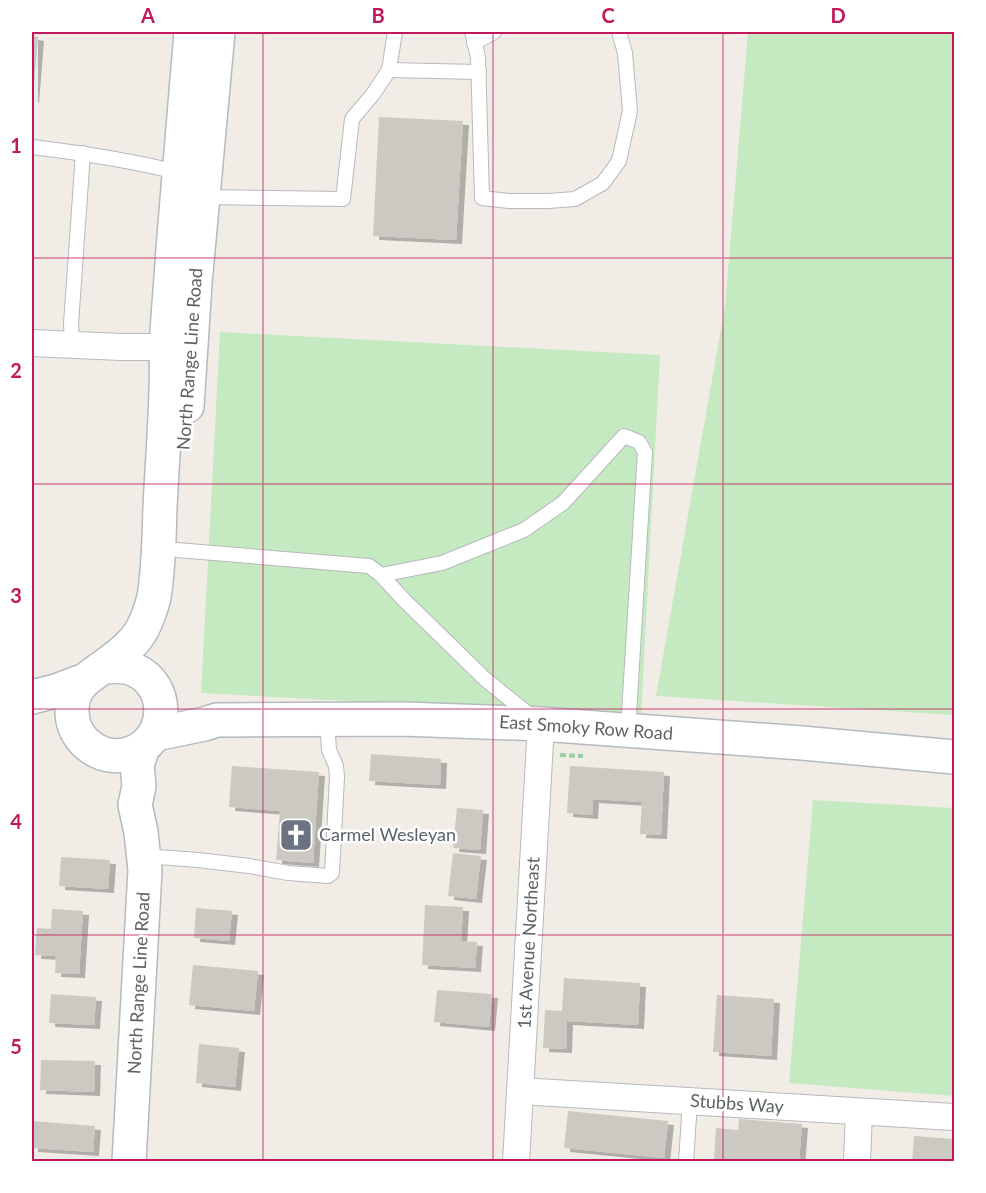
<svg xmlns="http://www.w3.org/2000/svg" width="986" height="1193" viewBox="0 0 986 1193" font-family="Lato,sans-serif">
<defs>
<filter id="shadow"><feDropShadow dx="6" dy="4" stdDeviation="0" flood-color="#0004"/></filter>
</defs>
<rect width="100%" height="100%" fill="#f1ede6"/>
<!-- green -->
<g fill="#c5eac1">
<polygon points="748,32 954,32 954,715 656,696 725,306"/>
<polygon points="220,332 660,355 641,717 201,693"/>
<polygon points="813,800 954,808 954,1096 789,1083"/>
</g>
<!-- building -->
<g fill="#ccc8c2" filter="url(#shadow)">
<polygon points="32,36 38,37 33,99 32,99"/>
<polygon points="379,117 463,121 456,240 373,236"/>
<polygon points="371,754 441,759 440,785 369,781"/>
<polygon points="232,766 319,772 313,863 276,860 280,811 229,807"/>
<polygon points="570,766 664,772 661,835 640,834 642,802 593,799 592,815 567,813"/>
<polygon points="457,808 483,810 480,850 453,848"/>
<polygon points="453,853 481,856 476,899 448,896"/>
<polygon points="61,857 110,860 108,889 59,886"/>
<polygon points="425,905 463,907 461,941 477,942 475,968 422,965"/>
<polygon points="196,908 232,911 229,941 194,938"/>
<polygon points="52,909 83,911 79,974 55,973 56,956 35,955 37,928 51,929"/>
<polygon points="193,965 258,971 254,1011 189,1005"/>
<polygon points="564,978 640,983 638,1025 567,1021 566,1049 543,1048 545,1010 562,1011"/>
<polygon points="437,990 492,994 489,1027 434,1022"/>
<polygon points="51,994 96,997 94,1025 49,1023"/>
<polygon points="717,995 774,999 771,1056 713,1052"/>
<polygon points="199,1044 239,1048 235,1087 196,1083"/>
<polygon points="41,1060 95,1061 94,1092 40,1090"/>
<polygon points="568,1111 668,1121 664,1158 564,1148"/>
<polygon points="739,1119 802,1124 799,1162 714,1162 716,1128 738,1130"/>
<polygon points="32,1121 95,1126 93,1152 32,1148"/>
<polygon points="914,1136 954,1139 954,1162 912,1162"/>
</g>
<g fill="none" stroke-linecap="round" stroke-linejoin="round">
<!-- lane casing -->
<g stroke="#b6b9bd" stroke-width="16">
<g id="lane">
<polyline points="472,32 478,57 482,198 509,201 548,201 575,199 603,183 619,161 630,111 625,53 619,32"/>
<polyline points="474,43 494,32"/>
<polyline points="389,70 479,72"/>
<path d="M32 147C82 153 131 160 180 173"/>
<polyline points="203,197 343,199 352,119 373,94 389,70 395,32"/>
<polyline points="72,344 71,324 83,153"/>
<polyline points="177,550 369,566 381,575 404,600 485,679 532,717"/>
<polyline points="381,575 442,563 524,530 563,503 624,436 639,442 645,452 628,730"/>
<polyline points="144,856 198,860 249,866 288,873 328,876 332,873 337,777 336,766 329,750 327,719"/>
<polyline points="686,1162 690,1101"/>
</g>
</g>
<!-- street casing -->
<g stroke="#b6b9bd" stroke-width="28">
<g id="street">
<polyline points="32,343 121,347 184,347"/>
<polyline points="520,1091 954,1117"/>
<polyline points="516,1162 541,724"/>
<polyline points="857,1162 859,1112"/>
</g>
</g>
<!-- secondary casing -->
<g stroke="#b4babe" stroke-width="36">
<g id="secondary">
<polyline points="187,406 195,283 218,32"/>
<path d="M103 667C114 666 125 665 135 670 170 686 169 737 134 752 105 765 71 742 72 710 72 687 86 679 103 667 113 660 124 652 132 643 144 631 150 613 154 597 159 567 159 537 160 507 162 468 165 429 166 389 167 375 166 361 166 347 168 314 171 281 173 248 179 176 185 104 191 32"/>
<polyline points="32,697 56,691 83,681"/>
<polyline points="156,734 204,724 217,720 403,719 541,724 802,743 954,757"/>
<polyline points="129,1162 145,870 141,832 135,805 139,786 137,765 143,747"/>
</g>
</g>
<!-- path -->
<polyline stroke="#9bcea3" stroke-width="4" stroke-dasharray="6 3" stroke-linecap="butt" points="560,755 583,756"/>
<!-- lane -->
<use href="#lane" stroke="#fff" stroke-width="14"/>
<!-- street -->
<use href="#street" stroke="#fff" stroke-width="26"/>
<!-- secondary -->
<use href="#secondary" stroke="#fff" stroke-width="33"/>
</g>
<!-- grid -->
<path fill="none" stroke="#c2185b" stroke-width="1.5" stroke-opacity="0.55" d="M263 32V1162M493 32V1162M723 32V1162M32 258H954M32 484H954M32 709H954M32 935H954"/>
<!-- icons -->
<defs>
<g id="church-square" transform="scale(1.725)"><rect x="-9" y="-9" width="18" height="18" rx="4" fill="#6b7280" stroke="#fff"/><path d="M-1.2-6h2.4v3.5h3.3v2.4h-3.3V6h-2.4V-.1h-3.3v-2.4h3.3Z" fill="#fff"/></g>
</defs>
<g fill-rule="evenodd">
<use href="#church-square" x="296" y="835"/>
</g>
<g text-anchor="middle" stroke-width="5" stroke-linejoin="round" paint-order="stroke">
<!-- street labels -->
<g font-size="18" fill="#5d6367" stroke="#fff">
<text transform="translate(190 359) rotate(-86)" y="6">North Range Line Road</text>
<text transform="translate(586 728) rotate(4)" y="6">East Smoky Row Road</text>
<text transform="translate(529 943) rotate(-87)" y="6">1st Avenue Northeast</text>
<text transform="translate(139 983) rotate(-87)" y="6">North Range Line Road</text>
<text transform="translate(737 1104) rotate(4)" y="6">Stubbs Way</text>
</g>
<!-- worship labels -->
<g font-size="18" fill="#5b616d" stroke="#fff" text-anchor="start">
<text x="319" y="841">Carmel Wesleyan</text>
</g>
</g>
<!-- border -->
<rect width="986" height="1193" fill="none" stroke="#ffffff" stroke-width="66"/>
<rect x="33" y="33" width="920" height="1127" fill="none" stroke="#c2185b" stroke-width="2"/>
<g font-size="20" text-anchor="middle" font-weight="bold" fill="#c2185b">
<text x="148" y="23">A</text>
<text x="378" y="23">B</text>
<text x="608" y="23">C</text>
<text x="838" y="23">D</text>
<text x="16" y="153">1</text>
<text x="16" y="378">2</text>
<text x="16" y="603">3</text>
<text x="16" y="829">4</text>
<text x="16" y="1054">5</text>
</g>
</svg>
